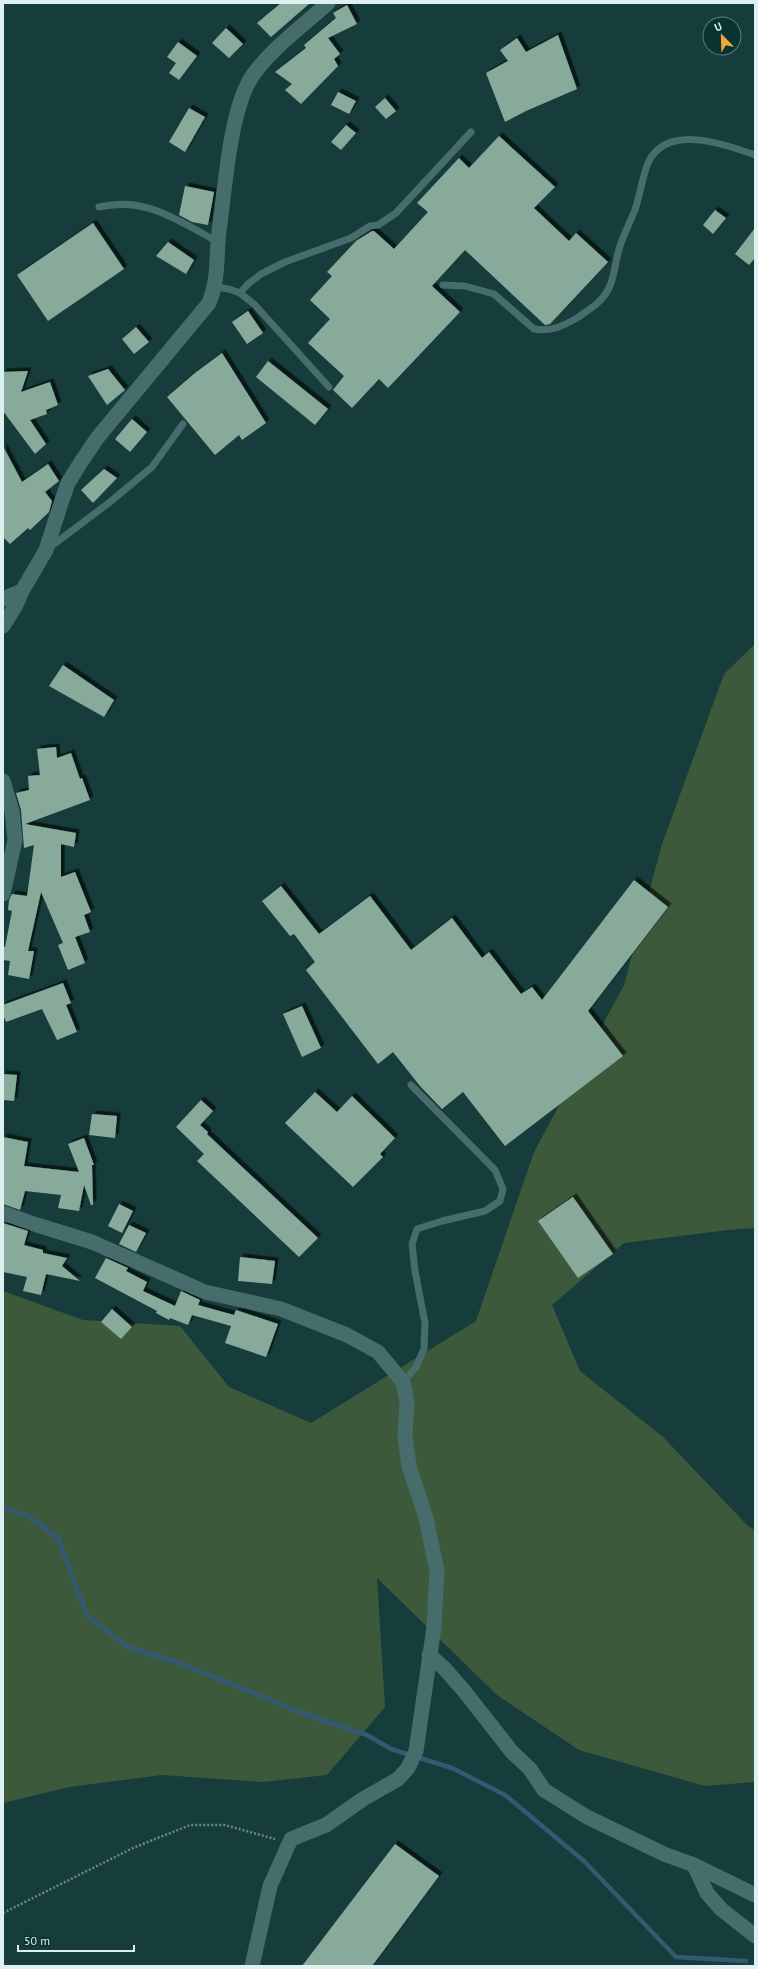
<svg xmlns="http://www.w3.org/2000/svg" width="758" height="1969" viewBox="0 0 758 1969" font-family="'PT Sans',sans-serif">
<defs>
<filter id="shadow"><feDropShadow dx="3.5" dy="-3.5" stdDeviation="0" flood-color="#0009"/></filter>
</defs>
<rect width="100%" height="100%" fill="#163d3b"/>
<!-- green -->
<polygon fill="#3d593c" points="755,644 755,1228 728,1230 624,1243 552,1305 580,1371 663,1437 748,1526 755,1530 755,1782 705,1786 579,1750 497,1695 377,1578 385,1707 327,1775 263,1782 162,1775 69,1787 3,1803 3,1291 83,1320 180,1326 229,1387 311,1423 476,1321 534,1152 624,985 662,844 724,674"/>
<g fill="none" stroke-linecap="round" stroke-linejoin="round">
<!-- stream -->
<polyline stroke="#335a72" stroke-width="4.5" points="3,1507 28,1516 58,1538 87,1615 126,1646 182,1664 302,1713 367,1735 391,1749 452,1768 505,1795 584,1861 676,1957 746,1961"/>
</g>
<!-- building -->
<g fill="#87aa9b" filter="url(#shadow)">
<polygon points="281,3 310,3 271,37 257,23"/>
<polygon points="347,5 357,24 328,38 340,54 334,59 338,66 301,104 285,90 292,84 275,72 306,48 304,45 336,18 333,13"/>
<polygon points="226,28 243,44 229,58 212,43"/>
<polygon points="558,35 577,89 526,111 505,122 486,73 508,61 500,50 517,38 526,52"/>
<polygon points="178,42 197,56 179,80 169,73 176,63 167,57"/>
<polygon points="338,92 356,101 349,114 331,105"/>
<polygon points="385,98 396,111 386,119 375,107"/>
<polygon points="189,108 205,117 185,152 169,142"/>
<polygon points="346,125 356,133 341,150 331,142"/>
<polygon points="499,136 555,187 534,208 569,241 576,233 608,262 550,324 545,325 465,250 432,286 460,312 388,388 379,379 352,408 333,390 344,376 308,343 330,319 310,300 332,276 327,272 356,241 372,231 374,231 394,249 428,212 417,203 459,158 469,168"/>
<polygon points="185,186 214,192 208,225 192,222 179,215"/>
<polygon points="715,210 726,218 713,234 703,225"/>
<polygon points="93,223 124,269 48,321 17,275"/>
<polygon points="755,228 755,258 749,265 735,254"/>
<polygon points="168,242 194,260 186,274 156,256"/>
<polygon points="248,311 263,333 247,344 232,322"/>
<polygon points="136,327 149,342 134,354 122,339"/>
<polygon points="222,353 266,423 242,440 239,435 215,455 167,397 195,373"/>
<polygon points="268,361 328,409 315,425 256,377"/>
<polygon points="108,369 125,390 107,405 88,376"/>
<polygon points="28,371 21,392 50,382 58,405 46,410 47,414 30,420 46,444 35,454 3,411 3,372"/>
<polygon points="132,419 147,432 130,452 115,439"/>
<polygon points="3,446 22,482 48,464 59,481 45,492 52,501 49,512 30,530 28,528 10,544 3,537"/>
<polygon points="104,469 117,478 93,503 81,490"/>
<polygon points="63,665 114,700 104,717 49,686"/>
<polygon points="56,747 57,758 71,753 80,779 82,778 90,800 25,824 76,833 74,847 61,844 61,877 75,872 91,912 84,915 90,932 75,937 85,963 68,970 58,945 63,943 41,892 28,951 34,951 29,979 8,975 10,961 3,960 3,947 5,947 12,911 8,910 9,900 12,894 27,896 34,845 24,848 21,810 16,793 29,790 28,776 40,775 37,749"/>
<polygon points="634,880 668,907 588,1011 623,1056 505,1146 463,1092 442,1109 420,1086 393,1052 378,1064 306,970 315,962 294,934 290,936 262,901 281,886 319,934 370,896 411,950 452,918 482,958 489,952 521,994 532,987 542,1000"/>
<polygon points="63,983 71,1003 66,1005 77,1032 57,1040 42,1009 6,1022 3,1015 3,1005"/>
<polygon points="302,1006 321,1048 302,1057 283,1014"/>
<polygon points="3,1074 17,1075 14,1101 3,1100"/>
<polygon points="315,1092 337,1112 352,1096 395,1138 380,1154 383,1157 353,1187 285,1123"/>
<polygon points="201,1100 213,1111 200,1125 208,1132 207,1134 318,1238 299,1257 197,1161 204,1154 176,1127"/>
<polygon points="92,1114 117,1116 115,1138 89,1135"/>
<polygon points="3,1137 28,1142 24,1166 79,1172 68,1144 84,1138 94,1165 92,1165 93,1205 91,1205 84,1185 79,1211 58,1208 61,1195 25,1191 20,1210 3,1204"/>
<polygon points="573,1197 613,1254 578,1278 538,1221"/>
<polygon points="119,1204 133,1211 122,1233 108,1226"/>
<polygon points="3,1223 28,1231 24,1245 43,1250 43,1253 67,1258 62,1266 80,1281 46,1274 41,1295 23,1291 27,1277 3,1272"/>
<polygon points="129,1225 146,1233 136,1252 119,1244"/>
<polygon points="240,1257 275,1261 272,1284 238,1281"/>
<polygon points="106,1258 128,1268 126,1271 147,1282 143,1291 175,1306 181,1291 200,1300 198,1305 234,1315 236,1310 278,1324 266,1357 225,1343 231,1326 192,1315 188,1325 170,1318 169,1320 156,1313 157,1311 95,1278"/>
<polygon points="112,1309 132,1327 121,1339 101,1322"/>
<polygon points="395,1844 439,1876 372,1966 302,1966"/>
</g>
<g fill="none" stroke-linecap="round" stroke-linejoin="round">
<!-- path -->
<polyline stroke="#698886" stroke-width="2.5" stroke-dasharray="2 2" stroke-linecap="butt" points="3,1913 133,1848 190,1825 225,1825 275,1839"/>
<!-- service -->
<g stroke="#466d6b" stroke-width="7">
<path d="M99 207C145 196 179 221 218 242"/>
<path d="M443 285 465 286 494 294 534 329C551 332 563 326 577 318 588 310 601 303 608 290 615 278 615 260 620 246 624 234 630 222 635 210 640 195 642 178 648 163 666 123 725 144 755 155"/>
<polyline points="215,287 229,289 240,293 255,305 329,387"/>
<polyline points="240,293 248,284 261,274 285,262 351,238 370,226 378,225 396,213 471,132"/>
<polyline points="49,548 110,502 152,467 183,424"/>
<polyline points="403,1382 416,1367 424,1349 425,1323 415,1271 412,1244 417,1229 442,1221 485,1211 500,1201 503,1189 495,1170 411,1085"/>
</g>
<!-- minor -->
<g stroke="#466d6b" stroke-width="15">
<polyline points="3,599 22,591"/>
<path d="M3 626 16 605 22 591 46 550 62 500 68 483 81 462 98 437 209 303C219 279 216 256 219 231 225 190 230 107 253 75 272 48 304 25 328 3"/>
<polyline points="3,781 12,811 15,840 3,894"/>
<polyline points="3,1213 37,1225 92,1242 205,1292 281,1309 347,1335 378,1352 403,1382 407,1402 405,1436 409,1466 426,1518 437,1571 434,1627 416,1751 408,1768 398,1779 363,1799 326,1825 291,1839 270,1886 252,1966"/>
<polyline points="429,1655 444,1668 465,1692 512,1752 530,1769 544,1790 587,1817 664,1854 694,1865 755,1895"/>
<polyline points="694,1865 707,1893 721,1909 755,1936"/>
</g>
</g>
<!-- border -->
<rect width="758" height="1969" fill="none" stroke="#ddf2f0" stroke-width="8"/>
<!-- north arrow -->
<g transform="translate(722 36) rotate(337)"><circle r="19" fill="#093331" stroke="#5e7f7d"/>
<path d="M0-3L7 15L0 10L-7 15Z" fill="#efa73d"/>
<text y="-6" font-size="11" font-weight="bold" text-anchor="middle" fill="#ddf2f0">U</text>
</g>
<!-- scale -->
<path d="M18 1945v6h116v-6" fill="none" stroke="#ddf2f0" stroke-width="2"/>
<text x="24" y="1945" font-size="12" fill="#ddf2f0" stroke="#093331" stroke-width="3" paint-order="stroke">50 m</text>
</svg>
